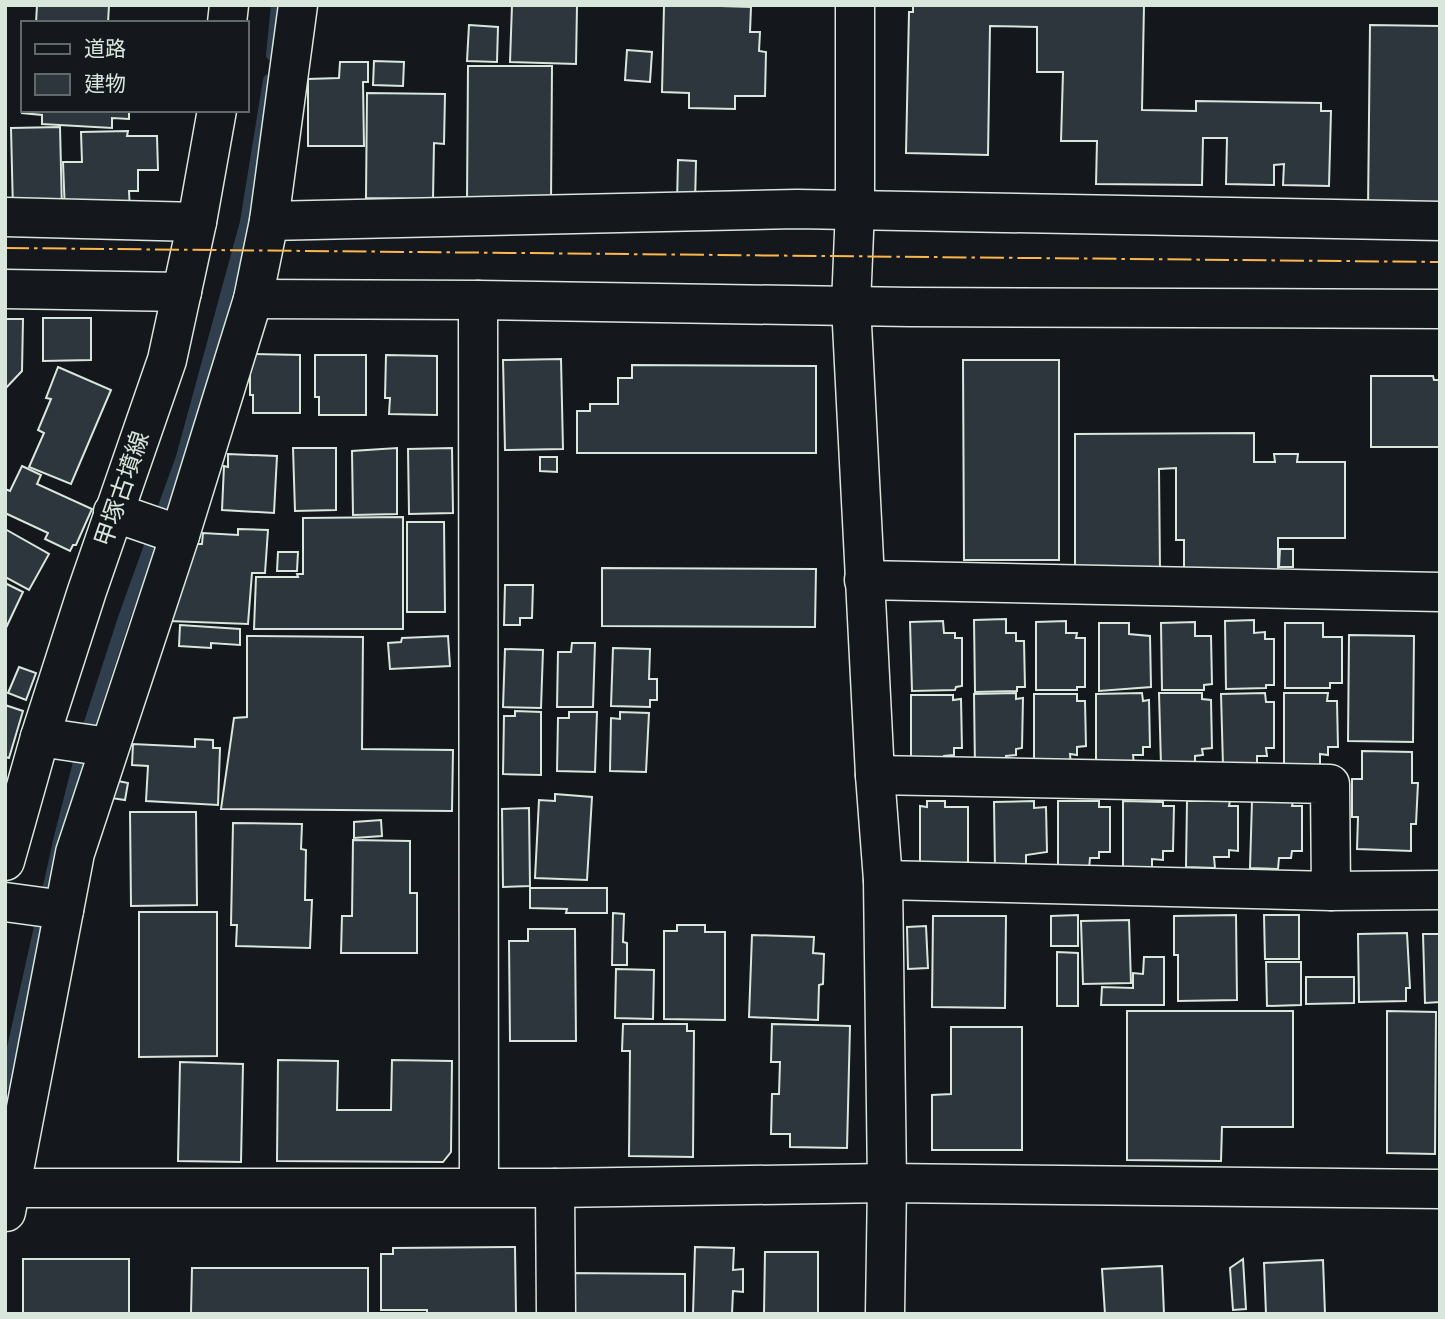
<svg xmlns="http://www.w3.org/2000/svg" width="1445" height="1319" viewBox="0 0 1445 1319" font-family="'Space Grotesk','Noto Sans JP',sans-serif">
<rect width="100%" height="100%" fill="#14181c"/>
<g fill="none" stroke-linecap="round" stroke-linejoin="round">
<!-- stream -->
<g stroke="#2f3f4d" stroke-width="12">
<polyline points="272,55 277,5"/>
<polyline points="5,1084 60,837 86,735 124,618 182,457 246,222 269,80"/>
</g>
</g>
<!-- building -->
<g fill="#2c363c" stroke="#d8e6dc" stroke-width="2">
<polygon points="37,5 109,5 108,23 36,23"/>
<polygon points="512,5 577,5 576,64 510,62"/>
<polygon points="691,5 751,7 750,32 760,32 759,51 766,52 765,96 735,96 735,109 689,108 689,93 662,92 664,6"/>
<polygon points="913,5 1144,5 1142,110 1196,111 1196,101 1321,103 1321,111 1331,111 1329,186 1283,185 1284,164 1274,165 1274,185 1226,184 1227,138 1203,138 1202,185 1096,184 1097,141 1061,141 1063,72 1037,72 1037,27 990,26 988,155 906,153 909,12 913,12"/>
<polygon points="469,25 498,27 497,62 467,61"/>
<polygon points="1370,25 1440,26 1440,211 1368,211"/>
<polygon points="627,50 652,52 650,82 625,80"/>
<polygon points="374,61 404,62 403,86 373,85"/>
<polygon points="340,62 368,62 368,82 363,82 364,146 308,146 308,79 339,78"/>
<polygon points="468,66 552,66 551,203 467,202"/>
<polygon points="367,93 445,94 444,144 434,143 433,199 366,198"/>
<polygon points="23,102 23,110 129,110 129,119 112,118 112,128 42,124 42,115 22,113"/>
<polygon points="60,127 62,210 13,211 11,128"/>
<polygon points="128,131 127,136 157,136 158,170 138,170 138,191 129,191 130,212 65,213 63,162 82,162 81,132"/>
<polygon points="678,160 696,161 695,204 677,203"/>
<polygon points="43,318 91,318 91,360 43,361"/>
<polygon points="5,319 23,319 22,371 5,389"/>
<polygon points="250,354 300,355 300,413 253,413 253,395 250,395"/>
<polygon points="315,355 366,355 366,415 319,415 319,397 315,397"/>
<polygon points="386,355 437,356 437,415 389,414 390,398 385,398"/>
<polygon points="561,359 563,449 505,450 503,360"/>
<polygon points="963,360 1059,360 1059,560 964,560"/>
<polygon points="632,365 816,366 816,453 577,453 577,411 590,411 590,404 618,404 618,378 632,378"/>
<polygon points="58,367 111,390 71,484 29,467 44,433 38,430 51,399 46,398"/>
<polygon points="1371,376 1433,376 1434,380 1440,380 1440,447 1371,447"/>
<polygon points="1254,433 1254,462 1275,462 1274,454 1298,454 1297,462 1345,462 1345,538 1278,538 1278,572 1184,572 1184,540 1176,540 1176,468 1159,469 1160,573 1075,574 1075,434"/>
<polygon points="293,448 336,448 336,510 295,511"/>
<polygon points="397,448 397,514 353,515 352,451"/>
<polygon points="452,448 453,513 409,514 408,449"/>
<polygon points="228,454 277,456 274,513 222,510 224,466 228,467"/>
<polygon points="540,457 557,457 557,472 540,471"/>
<polygon points="22,466 41,475 37,484 92,509 76,545 73,545 70,551 45,539 48,533 5,513 5,489 10,491"/>
<polygon points="403,517 403,629 254,629 256,577 298,577 297,574 303,574 303,518"/>
<polygon points="407,522 444,522 445,612 407,612"/>
<polygon points="5,529 49,554 29,590 5,577"/>
<polygon points="238,529 268,530 265,573 252,573 248,624 169,621 194,544 202,544 203,533 238,535"/>
<polygon points="1280,549 1293,549 1293,567 1279,567"/>
<polygon points="278,552 298,552 297,571 277,571"/>
<polygon points="602,568 816,569 815,627 602,626"/>
<polygon points="5,583 23,592 5,630"/>
<polygon points="505,585 533,585 532,618 520,618 520,625 504,625"/>
<polygon points="1006,619 1006,633 1016,633 1016,641 1024,641 1025,687 1017,687 1017,691 975,692 974,620"/>
<polygon points="1254,620 1254,633 1265,632 1265,639 1274,639 1274,685 1266,685 1266,688 1226,689 1225,621"/>
<polygon points="943,621 944,633 955,633 955,638 962,638 962,686 956,687 955,690 912,691 910,622"/>
<polygon points="1066,621 1066,633 1077,633 1076,638 1085,638 1085,687 1077,687 1077,690 1036,690 1036,622"/>
<polygon points="1195,622 1195,636 1211,636 1212,684 1204,685 1204,690 1162,690 1161,623"/>
<polygon points="1099,623 1129,623 1129,634 1150,636 1151,687 1099,691"/>
<polygon points="1285,623 1323,623 1323,637 1342,637 1342,683 1330,683 1330,688 1285,688"/>
<polygon points="180,625 240,629 240,645 211,643 211,648 179,646"/>
<polygon points="1349,635 1414,636 1413,742 1348,741"/>
<polygon points="247,636 363,637 362,749 453,750 452,811 221,809 234,718 247,717"/>
<polygon points="448,636 450,666 390,669 388,643 401,642 402,638"/>
<polygon points="572,643 595,643 593,707 557,707 558,652 571,652"/>
<polygon points="613,648 650,649 649,679 657,679 657,700 650,700 650,707 611,706"/>
<polygon points="505,649 543,650 541,708 503,707"/>
<polygon points="19,667 36,673 26,700 8,693"/>
<polygon points="1016,693 1016,699 1023,698 1022,748 1016,749 1016,755 1006,756 1006,766 975,767 974,694"/>
<polygon points="1142,693 1143,701 1149,700 1150,747 1143,747 1143,755 1133,755 1134,765 1096,764 1096,694"/>
<polygon points="1159,693 1202,693 1202,699 1211,700 1212,748 1202,749 1203,755 1195,756 1195,764 1161,765"/>
<polygon points="1265,693 1266,702 1274,702 1274,748 1266,748 1267,756 1257,756 1257,765 1223,766 1221,694"/>
<polygon points="1284,693 1328,693 1327,701 1337,701 1338,747 1328,747 1328,755 1320,754 1320,765 1284,765"/>
<polygon points="1034,694 1077,694 1077,701 1085,701 1086,746 1077,747 1077,755 1070,754 1071,766 1034,766"/>
<polygon points="911,695 953,695 953,700 961,699 962,748 954,748 954,755 944,756 944,768 911,768"/>
<polygon points="5,705 23,711 9,758 5,757"/>
<polygon points="515,711 541,712 541,775 503,774 504,716 515,716"/>
<polygon points="569,712 597,712 595,772 557,771 558,718 569,718"/>
<polygon points="620,712 649,713 646,772 610,771 611,718 620,719"/>
<polygon points="195,739 213,740 213,748 220,748 218,805 146,801 148,766 132,765 133,744 195,747"/>
<polygon points="1362,751 1412,752 1412,783 1418,783 1416,824 1411,824 1411,851 1357,849 1358,817 1352,817 1352,779 1362,779"/>
<polygon points="113,780 128,783 125,800 111,798"/>
<polygon points="555,794 592,797 587,880 535,878 539,800 555,801"/>
<polygon points="927,801 945,801 945,807 968,807 968,867 920,867 920,806 927,807"/>
<polygon points="1034,801 1034,808 1046,807 1047,852 1026,855 1026,869 995,869 994,802"/>
<polygon points="1058,801 1099,801 1099,807 1110,807 1110,852 1099,852 1099,858 1090,858 1089,869 1058,869"/>
<polygon points="1123,801 1163,802 1163,806 1174,806 1173,851 1163,851 1163,860 1152,859 1152,871 1123,871"/>
<polygon points="1187,801 1230,801 1229,806 1238,806 1238,851 1229,850 1229,857 1214,857 1215,868 1186,867"/>
<polygon points="1252,801 1293,802 1292,806 1302,806 1302,851 1292,851 1291,858 1279,858 1278,869 1250,868"/>
<polygon points="529,808 530,886 503,887 502,809"/>
<polygon points="130,812 196,812 197,905 131,906"/>
<polygon points="381,820 382,836 354,838 354,822"/>
<polygon points="233,823 302,824 301,849 306,850 305,900 312,900 310,948 236,946 237,925 231,925"/>
<polygon points="353,840 410,841 410,893 417,893 417,953 341,953 342,916 352,916"/>
<polygon points="530,888 607,888 607,913 566,913 567,909 530,908"/>
<polygon points="139,912 217,912 217,1056 139,1057"/>
<polygon points="613,913 624,914 623,942 627,943 627,965 612,965"/>
<polygon points="1078,915 1078,946 1051,946 1051,916"/>
<polygon points="1236,915 1237,1000 1178,1001 1178,955 1174,955 1174,916"/>
<polygon points="1264,915 1299,915 1299,959 1265,959"/>
<polygon points="933,916 1006,916 1005,1008 932,1007"/>
<polygon points="1129,920 1131,983 1083,984 1081,921"/>
<polygon points="677,925 705,925 705,932 725,932 725,1020 664,1019 664,931 677,931"/>
<polygon points="926,926 928,968 908,969 907,927"/>
<polygon points="528,929 575,929 576,1041 510,1041 509,941 528,941"/>
<polygon points="1407,933 1410,988 1406,988 1406,1001 1359,1002 1358,934"/>
<polygon points="1423,934 1440,934 1440,1002 1425,1003"/>
<polygon points="752,935 814,937 813,953 824,954 823,984 819,985 818,1020 749,1017"/>
<polygon points="1057,952 1078,953 1078,1006 1057,1006"/>
<polygon points="1144,957 1164,957 1164,1005 1101,1005 1102,987 1133,988 1133,973 1143,974"/>
<polygon points="1266,962 1301,962 1301,1005 1267,1006"/>
<polygon points="616,969 654,970 653,1019 615,1018"/>
<polygon points="1306,977 1354,977 1354,1003 1306,1004"/>
<polygon points="1127,1011 1293,1011 1293,1127 1222,1127 1221,1161 1127,1160"/>
<polygon points="1387,1011 1436,1012 1435,1154 1387,1153"/>
<polygon points="623,1024 687,1024 687,1031 694,1031 693,1157 629,1156 630,1051 622,1051"/>
<polygon points="772,1024 850,1026 847,1148 790,1147 790,1134 771,1134 772,1094 779,1094 780,1062 771,1062"/>
<polygon points="951,1027 1022,1027 1022,1150 932,1150 932,1095 951,1094"/>
<polygon points="278,1060 338,1061 337,1110 391,1110 392,1060 452,1061 451,1152 443,1162 277,1161"/>
<polygon points="180,1062 243,1064 241,1162 178,1161"/>
<polygon points="515,1247 516,1314 427,1314 427,1310 381,1310 381,1254 393,1254 393,1248"/>
<polygon points="695,1247 734,1248 733,1270 743,1269 743,1292 733,1291 732,1314 693,1314"/>
<polygon points="765,1252 818,1252 818,1314 764,1314"/>
<rect x="23" y="1259" width="106" height="55"/>
<polygon points="1243,1259 1246,1309 1233,1310 1230,1268"/>
<polygon points="1323,1260 1325,1314 1266,1314 1264,1263"/>
<polygon points="1162,1266 1164,1314 1105,1314 1102,1269"/>
<polygon points="192,1268 368,1268 368,1314 191,1314"/>
<polygon points="568,1273 685,1274 685,1314 567,1314"/>
</g>
<g fill="none" stroke-linecap="round" stroke-linejoin="round">
<!-- minor casing -->
<g stroke="#d8e6dc" stroke-width="41">
<g id="minor">
<polyline points="855,5 855,209 851,305 875,775 883,880 887,1183 885,1314"/>
<polyline points="5,217 197,222"/>
<polyline points="269,221 797,209 1440,221"/>
<polyline points="5,289 182,292"/>
<polyline points="253,299 478,300 910,307 1440,309"/>
<polyline points="478,300 479,1187"/>
<polyline points="113,512 180,535"/>
<polyline points="864,580 1440,592"/>
<polyline points="40,737 108,747"/>
<polyline points="875,775 1330,784 1331,891"/>
<polyline points="883,880 1331,891 1440,890"/>
<polyline points="5,902 64,910"/>
<polyline points="5,1188 555,1188 887,1183 1440,1189"/>
<polyline points="555,1188 556,1314"/>
<polyline points="6,1212 75,853 180,535 253,299 269,221 298,5"/>
</g>
</g>
<!-- major casing -->
<g stroke="#d8e6dc" stroke-width="41">
<g id="major">
<polyline points="227,23 229,5"/>
<polyline points="5,861 40,737 87,591 167,360 197,222 217,110"/>
</g>
</g>
<!-- minor -->
<use href="#minor" stroke="#14181c" stroke-width="38"/>
<!-- major -->
<use href="#major" stroke="#14181c" stroke-width="38"/>
<!-- power -->
<polyline stroke="#ffb74d" stroke-width="2" stroke-dasharray="24 5 3.5 5" stroke-linecap="butt" points="5,248 1440,262"/>
</g>
<g text-anchor="middle" stroke-width="5" stroke-linejoin="round" paint-order="stroke">
<!-- street labels -->
<g font-size="24" fill="#d8e6dc" stroke="#14181c">
<text transform="translate(122 489) rotate(-71)" y="8">甲塚古墳線</text>
</g>
</g>
<!-- border -->
<rect width="1445" height="1319" fill="none" stroke="#d8e6dc" stroke-width="14"/>
<!-- legend -->
<rect x="21" y="21" width="228" height="91" fill="#14181c" stroke="#626a69" stroke-width="2"/>
<rect x="35" y="44" width="35" height="10" fill="#14181c" stroke="#626a69" stroke-width="2"/>
<text x="84" y="56" font-size="21" fill="#d8e6dc">道路</text>
<rect x="35" y="74" width="35" height="21" fill="#2c363c" stroke="#626a69" stroke-width="2"/>
<text x="84" y="91" font-size="21" fill="#d8e6dc">建物</text>
</svg>
